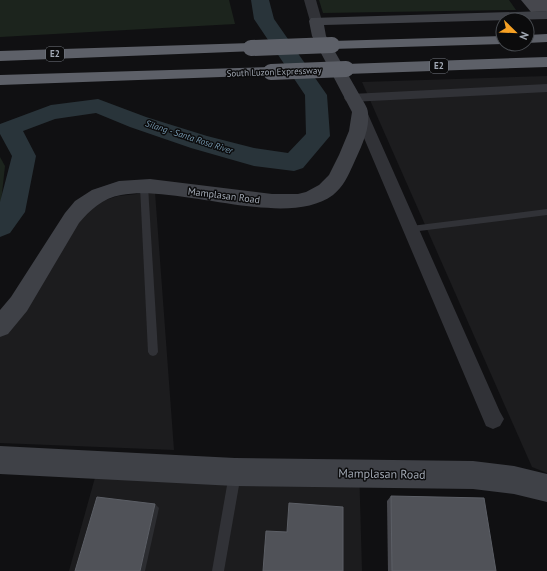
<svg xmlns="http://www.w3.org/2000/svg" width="547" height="571" viewBox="0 0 547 571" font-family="'PT Sans',sans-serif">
<rect width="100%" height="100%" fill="#101012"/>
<!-- built -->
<g fill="#1c1c1e">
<polygon points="547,76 547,473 532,467 362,82"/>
<polygon points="155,192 174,450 0,443 0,337 79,220 93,204 118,196"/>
<polygon points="101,456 359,465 362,571 69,571"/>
</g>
<!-- green -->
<g fill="#1c241d">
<polygon points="0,0 229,0 235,24 0,37"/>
<polygon points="319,0 509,0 516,10 323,13"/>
<polygon points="0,157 5,166 0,211"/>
</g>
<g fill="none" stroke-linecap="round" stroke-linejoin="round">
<!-- river -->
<polygon fill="#29343a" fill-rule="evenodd" points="251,0 269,0 274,19 327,95 330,136 303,168 294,171 254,166 191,148 130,127 96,113 55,119 23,131 36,156 25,212 10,233 0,237 0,202 12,156 0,134 0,124 51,105 98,99 146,117 207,136 254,148 288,153 306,134 305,95 254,19"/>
<!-- lane -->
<g fill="#313237" fill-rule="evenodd">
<polygon points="144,183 148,186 158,352 156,355 153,356 150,355 148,352 140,186"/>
<polygon points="547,209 547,215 411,232 407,229 411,226"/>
<polygon points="235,468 239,470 241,474 224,571 212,571 229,474 231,470"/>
</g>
<!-- street -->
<g fill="#313237" fill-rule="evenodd">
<polygon points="304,0 316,0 322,21 320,23 312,23 310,21"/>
<polygon points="547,84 547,92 351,102 346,101 344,98 346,95 351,94"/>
<polygon points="360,108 365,109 367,112 500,412 504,419 500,426 493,429 486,426 353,112 355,109"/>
</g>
<!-- secondary -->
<g fill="#3f4147" fill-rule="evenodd">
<path d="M547 11V19L324 25 326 36C337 55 348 75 359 94 362 100 368 107 368 113 370 131 360 149 353 165 348 176 343 187 333 195 286 230 179 184 121 195 103 198 90 210 79 223L27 311 8 334 0 337V310L11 297 65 213 75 201 92 190 119 181 150 179 272 194H298L306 192 319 185 329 175 339 155 349 131 352 112 312 36 309 21 311 18Z"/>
<polygon points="0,446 235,458 473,461 514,466 547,474 547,502 514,494 473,489 235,486 0,474"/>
</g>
<!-- highway -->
<g fill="#5d6068" fill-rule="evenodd">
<polygon points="547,34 547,42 527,43 527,35"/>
<polygon points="503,36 503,44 505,44 503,44 332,49 327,48 325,45 327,42 332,41"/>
<polygon points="251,43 256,45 259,48 256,51 0,61 0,51"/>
<polygon points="547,57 547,67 346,74 340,72 338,69 340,66 346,64"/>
<polygon points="271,67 277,69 279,72 277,75 0,85 0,75"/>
</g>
<!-- highway-bridge -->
<g stroke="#5d6068" stroke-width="16">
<polyline points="251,48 332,45"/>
<polyline points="271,72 346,69"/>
</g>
</g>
<!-- wall -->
<g fill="#46474d">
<polygon points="521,0 547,0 547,11 531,12"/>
<polygon points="391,496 496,571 388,571 387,501"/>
</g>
<!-- shaded-wall -->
<polygon fill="#2c2d31" points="155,504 159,508 145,571 140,571"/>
<!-- building -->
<g fill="#505258" stroke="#5c5f66">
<polygon points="391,496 484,498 496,571 392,571"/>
<polygon points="97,497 155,504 140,571 75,571"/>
<polygon points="289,503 343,507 343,571 263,571 266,531 287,532"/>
</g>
<g text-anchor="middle" stroke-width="3" stroke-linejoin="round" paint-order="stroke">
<!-- shield labels -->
<g fill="#0b0b0c" stroke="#747981" stroke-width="1">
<rect x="46" y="47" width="18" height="14" rx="3"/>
<rect x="430" y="59" width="18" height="14" rx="3"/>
</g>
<g font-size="9" font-weight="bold" fill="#a1a8b3">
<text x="55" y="57">E2</text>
<text x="439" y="69">E2</text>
</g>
<!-- far-street labels -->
<g font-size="9" fill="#a1a8b3" stroke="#0b0b0c">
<text transform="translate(274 72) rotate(-2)" y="3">South Luzon Expressway</text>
</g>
<!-- far-water labels -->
<g font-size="9" font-style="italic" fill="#7699b0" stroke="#0b0b0c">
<text transform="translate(189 137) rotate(18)" y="3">Silang - Santa Rosa River</text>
</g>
<!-- street labels -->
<g font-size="10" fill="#a1a8b3" stroke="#0b0b0c">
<text transform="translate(224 195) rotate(7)" y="4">Mamplasan Road</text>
</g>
<!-- near-street labels -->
<g font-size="12" fill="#a1a8b3" stroke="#0b0b0c">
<text transform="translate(382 474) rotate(1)" y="4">Mamplasan Road</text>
</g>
</g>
<!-- north arrow -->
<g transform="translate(515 32) rotate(113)"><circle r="19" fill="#0b0b0c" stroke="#474a4f"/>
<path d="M0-3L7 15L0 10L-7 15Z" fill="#f6a124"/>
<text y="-6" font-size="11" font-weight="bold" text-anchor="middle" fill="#a1a8b3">N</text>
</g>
</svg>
